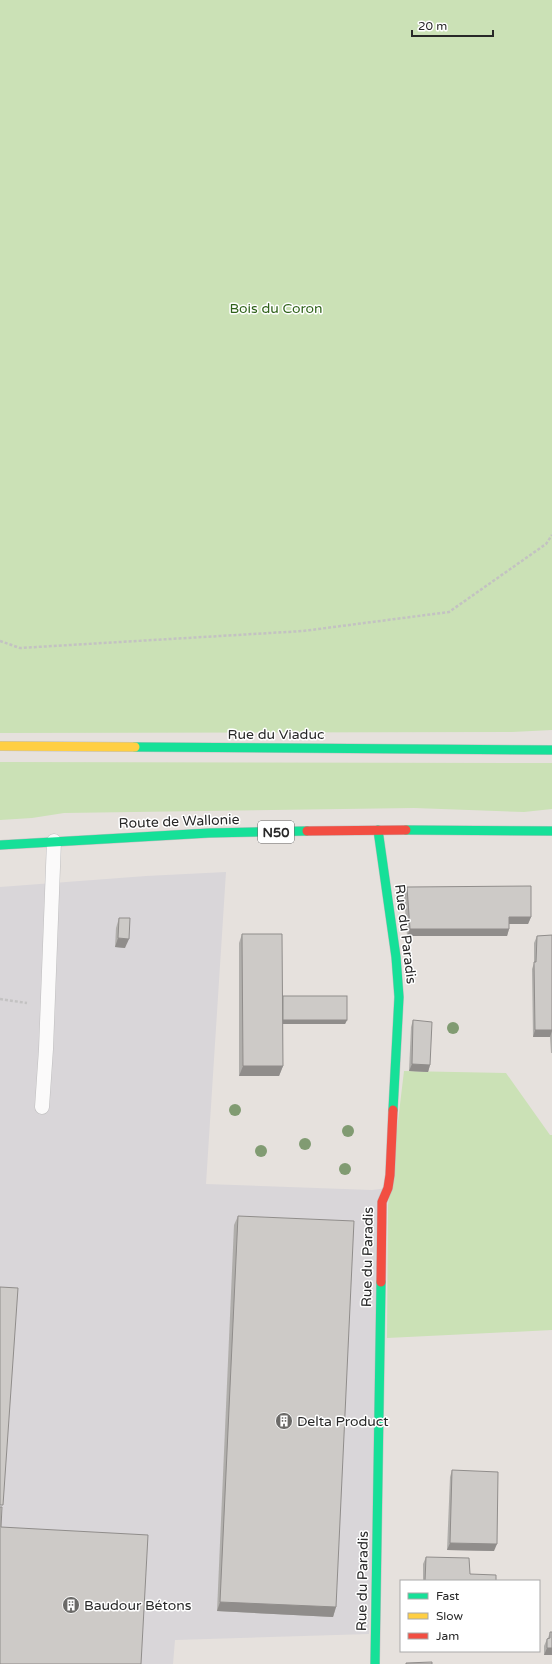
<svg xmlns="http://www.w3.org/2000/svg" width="552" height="1664" viewBox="0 0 552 1664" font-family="'Varela Round',sans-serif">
<rect width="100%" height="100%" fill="#e6e1dd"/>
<!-- industrial -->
<polygon fill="#d9d6d9" points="226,872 206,1184 372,1190 388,1188 369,1634 175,1640 173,1664 0,1664 0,887 146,876"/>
<!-- green -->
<g fill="#cbe1b6">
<polygon points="0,0 552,0 552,730 512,732 0,733"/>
<polygon points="0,762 552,763 552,809 524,812 414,808 64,813 32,818 0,820"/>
<polygon points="404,1071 506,1073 550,1135 552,1135 552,1330 387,1338 388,1205"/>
</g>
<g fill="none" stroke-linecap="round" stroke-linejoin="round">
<!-- lane casing -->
<g stroke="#bfbebf" stroke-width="15">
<polyline id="lane" points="42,1107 46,1049 54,841"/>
</g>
<!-- fast casing -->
<g stroke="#bfbebf" stroke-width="10">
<g id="fast">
<polyline points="135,747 552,750"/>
<polyline points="378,830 396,957 399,997 393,1110"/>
<polyline points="406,830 552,831"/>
<polyline points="0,845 209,833 307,831"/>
<polyline points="375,1664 381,1282"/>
</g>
</g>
<!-- slow casing -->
<g stroke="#bfbebf" stroke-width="10">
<polyline id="slow" points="0,746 135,747"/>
</g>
<!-- jam casing -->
<g stroke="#bfbebf" stroke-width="10">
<g id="jam">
<polyline points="307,831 406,830"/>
<polyline points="381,1282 382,1202 388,1188 390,1175 393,1110"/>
</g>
</g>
<!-- path -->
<g stroke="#c3c2c2" stroke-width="2.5" stroke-dasharray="3 2" stroke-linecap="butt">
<polyline points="0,641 20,648 303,631 449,612 546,544 552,535"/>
<polyline points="0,999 27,1003"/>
</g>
<!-- lane -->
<use href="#lane" stroke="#fbfafa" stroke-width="14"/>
<!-- fast -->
<use href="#fast" stroke="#16e098" stroke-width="9"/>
<!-- slow -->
<use href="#slow" stroke="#ffcf43" stroke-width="9"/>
<!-- jam -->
<use href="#jam" stroke="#f24e42" stroke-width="9"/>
</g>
<!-- trees -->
<g fill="#819b72">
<circle cx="453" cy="1028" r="6"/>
<circle cx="235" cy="1110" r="6"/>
<circle cx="348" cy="1131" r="6"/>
<circle cx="305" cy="1144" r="6"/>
<circle cx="261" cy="1151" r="6"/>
<circle cx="345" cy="1169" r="6"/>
</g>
<!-- wall -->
<g fill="#b0aeab">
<polygon points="407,887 531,917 528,924 509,924 509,929 507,936 407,936 404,894"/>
<polygon points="119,918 125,948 115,947 116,928"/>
<polygon points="242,934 283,996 347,1020 345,1024 283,1024 283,1066 279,1076 239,1076 239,943"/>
<polygon points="552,935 552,1053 551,1053 550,1037 533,1037 532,969 534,963 534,943 537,936"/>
<polygon points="413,1020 430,1065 428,1072 409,1071 411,1027"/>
<polygon points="238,1216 336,1607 333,1617 217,1611 234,1225"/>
<polygon points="452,1470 494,1551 447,1550 450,1477"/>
<polygon points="426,1557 470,1574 496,1581 423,1581 423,1564"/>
<polygon points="550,1632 552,1632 552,1655 544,1655 544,1646 547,1639 548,1638"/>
</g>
<!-- shaded-wall -->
<g fill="#908d8b">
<polygon points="509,917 531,917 528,924 506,924"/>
<polygon points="410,929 509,929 507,936 407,936"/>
<polygon points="118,938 129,939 125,948 115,947"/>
<polygon points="280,1020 347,1020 345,1024 279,1024"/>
<polygon points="535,1030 552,1030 552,1031 550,1037 533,1037"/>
<polygon points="412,1064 430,1065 428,1072 409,1071"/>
<polygon points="243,1066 283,1066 279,1076 239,1076"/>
<polygon points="450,1543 497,1544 494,1551 447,1550"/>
<polygon points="220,1602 336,1607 333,1617 217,1611"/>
<polygon points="547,1648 552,1648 552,1655 544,1655"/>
</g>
<!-- building -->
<g fill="#cdcac7" stroke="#908d8b">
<polygon points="531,886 531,917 509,917 509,929 410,929 407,887"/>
<polygon points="119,918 130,918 129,939 118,938"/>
<polygon points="242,934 282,934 283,1066 243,1066"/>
<polygon points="552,935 552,1030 535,1030 534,962 536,962 537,936"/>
<rect x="283" y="996" width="64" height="24"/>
<polygon points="413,1020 432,1022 430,1065 412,1064"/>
<polygon points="238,1216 354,1221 336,1607 220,1602"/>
<polygon points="0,1287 18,1288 3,1505 0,1505"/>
<polygon points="452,1470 498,1472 497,1544 450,1543"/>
<polygon points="0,1507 2,1507 1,1527 148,1535 141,1664 0,1664"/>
<polygon points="426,1557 469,1558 470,1574 496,1575 496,1581 425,1581"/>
<polygon points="550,1632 552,1632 552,1648 547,1648 547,1639 550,1638"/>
<polygon points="432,1662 432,1664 406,1664 406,1663"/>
</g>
<!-- icons -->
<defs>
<g id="building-disc" transform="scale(0.9)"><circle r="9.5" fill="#6a6967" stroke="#fff"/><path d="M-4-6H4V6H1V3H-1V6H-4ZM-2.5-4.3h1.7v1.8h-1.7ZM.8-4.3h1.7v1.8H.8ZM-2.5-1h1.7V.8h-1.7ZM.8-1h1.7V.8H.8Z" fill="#fff"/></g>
</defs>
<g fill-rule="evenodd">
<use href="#building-disc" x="284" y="1421"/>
<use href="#building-disc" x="71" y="1605"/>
</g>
<g text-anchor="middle" stroke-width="3" stroke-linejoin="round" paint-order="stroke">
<!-- shield labels -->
<rect fill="#fff" stroke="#686868" stroke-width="1" x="258" y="821" width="36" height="22" rx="3"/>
<g font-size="13" font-weight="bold" fill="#282828">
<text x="276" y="837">N50</text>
</g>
<!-- park labels -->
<g font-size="14" fill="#2f621a" stroke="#fff">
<text x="276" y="313">Bois du Coron</text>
</g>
<!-- street labels -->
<g font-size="14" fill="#282828" stroke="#fff">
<text x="276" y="739">Rue du Viaduc</text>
<text transform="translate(179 821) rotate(-2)" y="5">Route de Wallonie</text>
<text transform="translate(406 934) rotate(83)" y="5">Rue du Paradis</text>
<text transform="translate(367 1257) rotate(-89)" y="5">Rue du Paradis</text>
<text transform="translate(362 1581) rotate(-89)" y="5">Rue du Paradis</text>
</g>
<!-- poi labels -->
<g font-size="14" fill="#282828" stroke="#fff" text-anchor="start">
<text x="297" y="1426">Delta Product</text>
<text x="84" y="1610">Baudour Bétons</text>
</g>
</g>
<!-- legend -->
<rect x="400" y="1580" width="140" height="72" fill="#ffffff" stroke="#a9a9a9"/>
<rect x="408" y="1593" width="20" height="6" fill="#16e098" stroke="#a9a9a9"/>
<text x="436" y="1600" font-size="12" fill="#282828">Fast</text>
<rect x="408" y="1613" width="20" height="6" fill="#ffcf43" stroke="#a9a9a9"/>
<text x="436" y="1620" font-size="12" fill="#282828">Slow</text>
<rect x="408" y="1633" width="20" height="6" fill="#f24e42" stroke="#a9a9a9"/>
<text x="436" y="1640" font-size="12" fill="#282828">Jam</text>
<!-- scale -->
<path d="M412 30v6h81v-6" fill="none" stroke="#282828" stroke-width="2"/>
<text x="418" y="30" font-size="12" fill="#282828" stroke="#ffffff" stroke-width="3" paint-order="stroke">20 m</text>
</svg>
